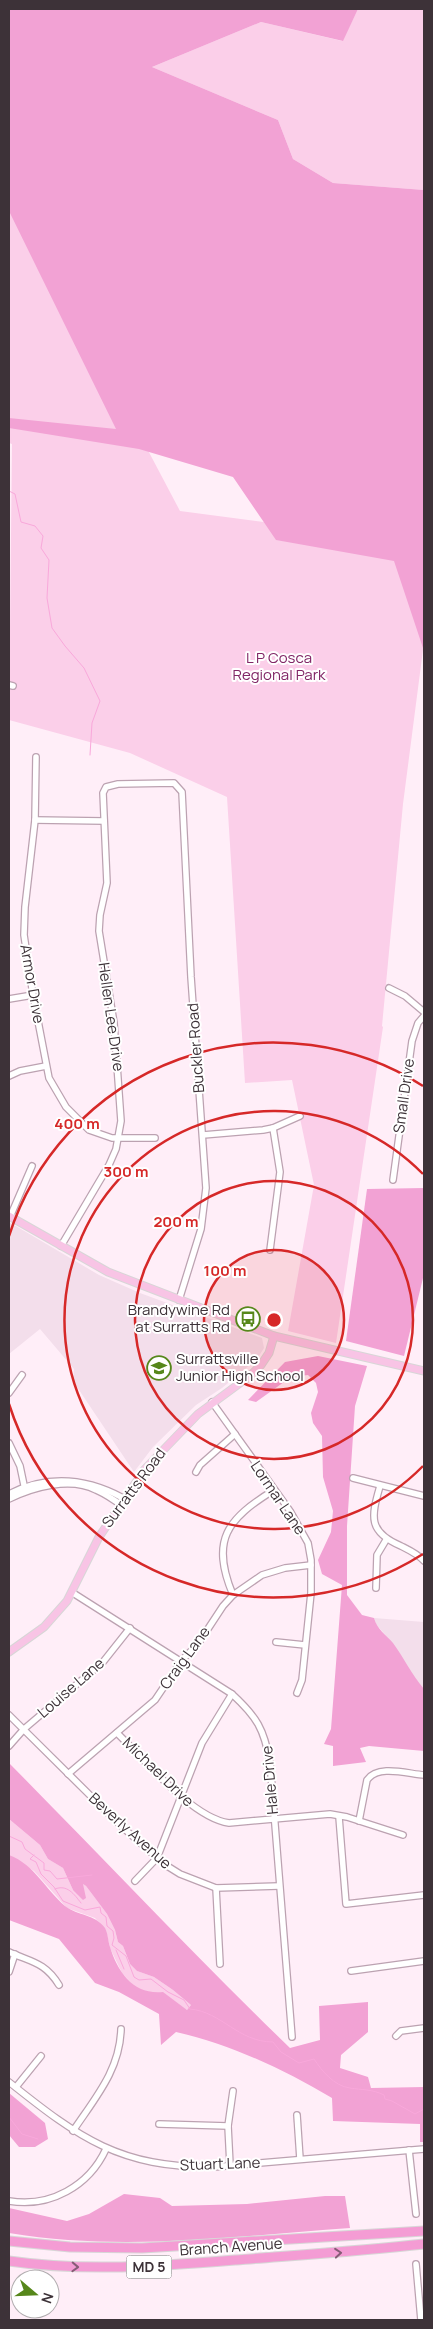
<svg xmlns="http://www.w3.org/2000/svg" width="433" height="2329" viewBox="0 0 433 2329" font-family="Manrope,sans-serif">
<rect width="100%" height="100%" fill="#ffeef8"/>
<!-- built -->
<g fill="#f3deeb">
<polygon points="9,1222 99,1275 140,1293 262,1338 264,1348 257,1359 222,1388 196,1405 153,1447 134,1472 73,1381 74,1369 40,1329 9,1354"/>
<polygon points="374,1618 424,1622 424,1689 414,1678 393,1644 376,1624"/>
</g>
<!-- green -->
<g fill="#fbcfe9">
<polygon points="358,9 424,9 424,190 333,183 293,159 278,120 152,67 261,22 342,41"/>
<polygon points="9,187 180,511 424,543 424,642 403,804 382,1026 383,1027 336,1343 288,1331 314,1185 292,1080 245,1083 227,797 130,753 9,720 12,444 9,443"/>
<polygon points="9,1819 40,1845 48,1859 63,1868 73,1890 82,1883 86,1886 107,1914 115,1930 118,1942 123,1946 130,1964 137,1971 154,1977 173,1990 191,2005 187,2010 135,1987 122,1973 110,1948 106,1930 95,1918 67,1908 34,1871 9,1855"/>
</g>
<!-- forest -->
<g fill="#f2a2d4">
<polygon points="9,9 358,9 343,41 261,22 152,67 278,120 293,159 333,183 424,190 424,651 394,561 276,540 233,477 139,449 9,428 9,418 116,429 9,211"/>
<polygon points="424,1188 424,1274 404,1356 346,1341 367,1189"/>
<path d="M318 1356 367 1366 355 1406 347 1526V1595L362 1615 374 1618C377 1629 386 1635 393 1643 404 1658 412 1675 424 1689V1751L369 1746 360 1748 366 1762 333 1766V1746L324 1744 331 1729 342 1585 322 1574 318 1560 331 1532 333 1511 323 1477 322 1436 313 1423 311 1413 318 1392 316 1383 308 1375 291 1377 256 1402 248 1400 285 1362Z"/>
<path d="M9 1763C103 1858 194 1955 290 2048L320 2040 319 2006 368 2002V2032L341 2055 340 2068 368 2077 371 2088 424 2087V2142H420V2124L333 2121 332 2098C283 2069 232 2045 176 2032L161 2045 159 2014 119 1992 95 1983 59 1939 9 1920V1855C35 1865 45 1889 65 1906 78 1916 95 1914 105 1928 108 1933 108 1941 110 1947 118 1973 134 1995 163 1992L187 2010 191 2005 173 1990 154 1977 137 1971 130 1964 123 1946 118 1942 115 1930 107 1914 86 1886 83 1884 86 1898 83 1900 73 1890 63 1868 48 1859 40 1845 9 1819Z"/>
<polygon points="9,2093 45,2123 48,2139 35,2147 19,2147 9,2135"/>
<path d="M124 2194 160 2198 172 2206 247 2204 325 2196H345L350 2228C235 2236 124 2252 9 2233V2208L67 2221 89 2214Z"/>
</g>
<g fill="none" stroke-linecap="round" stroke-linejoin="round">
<!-- stream -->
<g stroke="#f9a8db" stroke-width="1">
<polyline points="9,491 15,494 21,522 35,526 43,536 41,548 49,560 47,598 52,628 65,646 84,668 100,701 92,723 90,755"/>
<polyline points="9,1836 22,1842 25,1849 44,1863 44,1870 50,1871 57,1879 92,1875"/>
<path d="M34 1855 30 1859 36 1862 41 1874 54 1887 63 1901 85 1910 100 1907 101 1913 106 1917 107 1926 113 1931 114 1938 112 1945 126 1956 134 1977 139 1980 151 1979 168 1992 184 2000 190 2009C222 2012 238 2042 273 2042L281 2052 299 2063 314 2059C322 2071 334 2086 350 2088 362 2090 372 2089 384 2095L385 2099 392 2101 415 2114 424 2109"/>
<path d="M55 1889C67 1884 74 1894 81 1903"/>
<polyline points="116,1950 124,1969"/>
<polyline points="9,2117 22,2134 38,2139"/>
</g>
<!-- minor casing -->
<g stroke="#bca2b1" stroke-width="8">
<g id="minor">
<polyline points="9,685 13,686"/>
<polyline points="36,757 35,820 25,907 24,935 33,995 49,1078 66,1107 89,1130 112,1138 155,1138"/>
<polyline points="35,820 104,821"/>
<polyline points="389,988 405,996 424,1012"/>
<polyline points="9,999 33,995"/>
<polyline points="9,1076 20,1071 46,1066"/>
<polyline points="203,1135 263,1130 273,1128 300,1116"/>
<polyline points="393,1180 412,1041 418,1023 424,1016"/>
<polyline points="10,1217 32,1166"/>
<polyline points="61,1246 109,1165 116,1149 121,1121 114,1023 99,931 100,915 107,883 103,793 106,787 118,784 174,783 182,792 191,977 206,1188 201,1229 179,1300"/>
<polyline points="270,1250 280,1172 273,1128"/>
<polyline points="9,1393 22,1375"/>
<polyline points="212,1402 290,1511 308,1543 311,1560 311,1593 302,1680 297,1693"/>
<polyline points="9,1443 20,1466 25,1490"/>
<polyline points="196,1472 200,1465 235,1434"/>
<polyline points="353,1478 424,1496"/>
<path d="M380 1486C371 1517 368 1532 401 1546 409 1550 418 1554 424 1561"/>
<path d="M9 1494C47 1475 86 1478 123 1498"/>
<path d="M9 1499C34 1487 70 1477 96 1490 104 1493 112 1499 120 1504"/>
<polyline points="376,1588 377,1555 386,1540"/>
<path d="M73 1593 232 1694C257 1717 264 1729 270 1762L292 2037"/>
<path d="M233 1595C210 1540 227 1519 274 1490"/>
<polyline points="276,1642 305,1645"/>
<polyline points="9,1715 120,1825 164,1864 180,1874 216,1888 279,1886"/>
<path d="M117 1733C144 1759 192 1818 229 1823L330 1814 347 1817 403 1835"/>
<polyline points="9,1746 24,1729 103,1662 130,1628"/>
<polyline points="68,1774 155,1700 182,1660 198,1644 223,1606 233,1595 262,1575 285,1568 311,1565"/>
<polyline points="339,1817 346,1904 424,1895"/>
<path d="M359 1821 367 1780C378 1764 408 1774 424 1775"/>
<polyline points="135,1881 157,1858 202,1743 232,1694"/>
<polyline points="216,1888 220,1964"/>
<path d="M9 1952C31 1962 45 1962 59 1985"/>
<polyline points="351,1971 424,1961"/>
<polyline points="9,1972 15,1954"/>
<polyline points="396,2036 401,2031 424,2028"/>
<path d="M9 2082C79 2138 120 2168 214 2167L424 2149"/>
<polyline points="16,2087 41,2056"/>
<polyline points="297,2115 300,2159"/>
<polyline points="159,2124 228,2126"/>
<path d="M73 2131C95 2098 120 2070 121 2029"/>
<polyline points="409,2150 416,2214"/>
<polyline points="230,2165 228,2126 233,2091"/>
<path d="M9 2201C50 2208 89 2186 106 2149"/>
<polyline points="416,2264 421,2320"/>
</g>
</g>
<!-- major casing -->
<g stroke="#d8d6d7" stroke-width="9">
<g id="major">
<polyline points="9,1216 108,1272 274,1336 424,1371"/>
<polyline points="9,1652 44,1627 67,1601 99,1537 145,1469 198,1414 251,1375 261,1365 269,1353 274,1336"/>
</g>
</g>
<!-- highway casing -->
<g stroke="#d8d6d7" stroke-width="11">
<g id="highway">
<polyline points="9,2241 70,2247 142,2248 424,2231"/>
<path d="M9 2261C85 2272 160 2266 236 2260 299 2255 361 2251 424 2244"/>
</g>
</g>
<!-- minor -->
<use href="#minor" stroke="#fff" stroke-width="5.5"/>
<!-- major -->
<use href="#major" stroke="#f8c4e5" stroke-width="7"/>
<!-- highway -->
<use href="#highway" stroke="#f49cd4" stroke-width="9"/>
</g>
<!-- one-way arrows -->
<defs><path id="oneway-chevron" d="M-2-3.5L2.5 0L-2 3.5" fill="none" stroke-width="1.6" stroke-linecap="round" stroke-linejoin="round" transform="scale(1.25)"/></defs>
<g stroke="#865c76">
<use href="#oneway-chevron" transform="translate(338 2253) rotate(-5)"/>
<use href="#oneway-chevron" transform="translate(75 2267) rotate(2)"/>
</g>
<!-- distance rings -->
<circle cx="274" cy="1320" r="70" fill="#d62828" fill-opacity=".12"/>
<g fill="none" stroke="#d62828" stroke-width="2.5">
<circle cx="274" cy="1320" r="70"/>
<circle cx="274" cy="1320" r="139"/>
<path d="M423 1466A209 209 0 1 1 423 1174"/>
<path d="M423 1554A278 278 0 0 1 9 1404M9 1236A278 278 0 0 1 423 1086"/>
</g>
<!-- icons -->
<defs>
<g id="bus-ring" transform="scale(1.25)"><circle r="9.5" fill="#fff" stroke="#56871b" stroke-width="1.5"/><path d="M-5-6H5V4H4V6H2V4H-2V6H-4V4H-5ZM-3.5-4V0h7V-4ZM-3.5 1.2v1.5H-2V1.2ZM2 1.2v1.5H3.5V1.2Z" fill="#56871b"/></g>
<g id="school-ring" transform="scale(1.25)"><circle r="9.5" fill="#fff" stroke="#56871b" stroke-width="1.5"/><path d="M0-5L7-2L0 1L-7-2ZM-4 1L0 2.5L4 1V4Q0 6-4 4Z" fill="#56871b"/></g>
</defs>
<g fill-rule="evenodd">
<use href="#bus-ring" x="248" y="1319"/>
<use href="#school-ring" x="159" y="1368"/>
</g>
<g text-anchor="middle" stroke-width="4" stroke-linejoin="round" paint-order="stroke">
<!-- shield labels -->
<rect fill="#fff" stroke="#777074" stroke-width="1" x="126.5" y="2255.5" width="45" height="23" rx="4"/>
<g font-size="14" font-weight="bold" fill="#3d3238">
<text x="149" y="2272">MD 5</text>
</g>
<!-- park labels -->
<g font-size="15" fill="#812666" stroke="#fff">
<text x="279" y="663">L P Cosca<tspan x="279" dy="17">Regional Park</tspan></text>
</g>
<!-- street labels -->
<g font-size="15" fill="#3d3238" stroke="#fff">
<text transform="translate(32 984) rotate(80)" y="5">Armor Drive</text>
<text transform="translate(111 1017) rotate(82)" y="5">Hellen Lee Drive</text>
<text transform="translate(196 1048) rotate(-94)" y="5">Buckler Road</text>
<text transform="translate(404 1096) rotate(-82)" y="5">Small Drive</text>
<text transform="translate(134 1488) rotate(-53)" y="5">Surratts Road</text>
<text transform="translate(278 1498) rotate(56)" y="5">Lormar Lane</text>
<text transform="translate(185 1658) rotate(-54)" y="5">Craig Lane</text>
<text transform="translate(71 1688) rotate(-41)" y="5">Louise Lane</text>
<text transform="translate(158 1772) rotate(44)" y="5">Michael Drive</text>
<text transform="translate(270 1780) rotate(-95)" y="5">Hale Drive</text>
<text transform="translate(130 1831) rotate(42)" y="5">Beverly Avenue</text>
<text transform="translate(220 2164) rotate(-2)" y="5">Stuart Lane</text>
<text transform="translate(231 2247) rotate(-4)" y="5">Branch Avenue</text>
</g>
<!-- poi labels -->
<g font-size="15" fill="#3d3238" stroke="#fff" text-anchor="end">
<text x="230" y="1315">Brandywine Rd<tspan x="230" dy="17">at Surratts Rd</tspan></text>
<text x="176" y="1364" text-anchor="start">Surrattsville<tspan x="176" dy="17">Junior High School</tspan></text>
</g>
</g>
<circle cx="274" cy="1320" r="8" fill="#d62828" stroke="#fff" stroke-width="2.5"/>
<g font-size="15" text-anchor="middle" font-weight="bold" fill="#d62828" stroke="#fff" stroke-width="4" stroke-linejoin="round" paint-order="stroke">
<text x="77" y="1129">400 m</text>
<text x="126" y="1177">300 m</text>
<text x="176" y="1227">200 m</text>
<text x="225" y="1276">100 m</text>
</g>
<!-- border -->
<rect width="433" height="2329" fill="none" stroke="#3d3238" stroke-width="20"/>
<!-- north arrow -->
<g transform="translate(35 2294) rotate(109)"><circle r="24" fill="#ffffff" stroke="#b1adaf"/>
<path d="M0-4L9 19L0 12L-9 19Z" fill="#56871b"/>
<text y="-8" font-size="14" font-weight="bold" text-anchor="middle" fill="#3d3238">N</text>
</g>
</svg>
